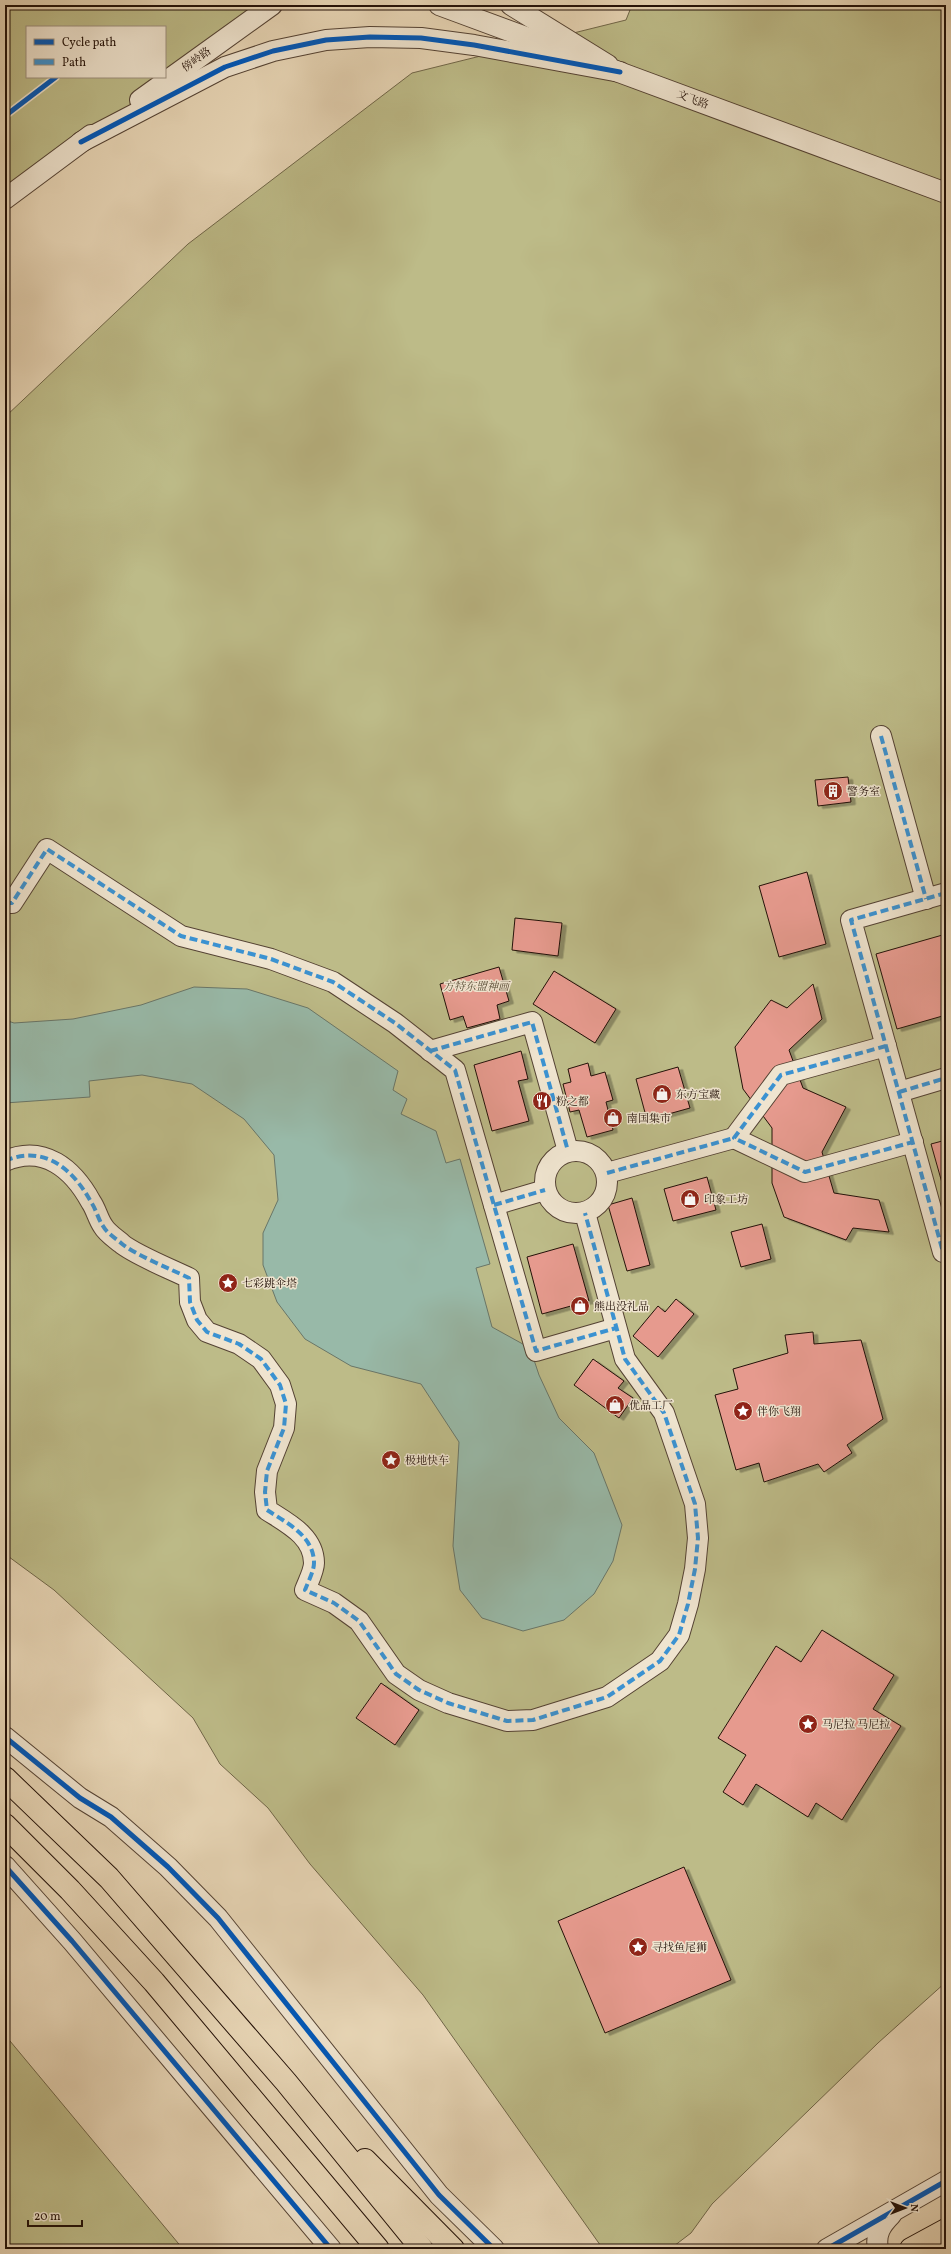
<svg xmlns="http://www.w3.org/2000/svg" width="951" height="2254" viewBox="0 0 951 2254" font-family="Vollkorn,'Noto Serif SC',serif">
<defs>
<filter id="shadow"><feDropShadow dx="4.5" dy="2.5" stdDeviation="0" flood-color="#0004"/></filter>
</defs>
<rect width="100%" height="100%" fill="#e7d5b5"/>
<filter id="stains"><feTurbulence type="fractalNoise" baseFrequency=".005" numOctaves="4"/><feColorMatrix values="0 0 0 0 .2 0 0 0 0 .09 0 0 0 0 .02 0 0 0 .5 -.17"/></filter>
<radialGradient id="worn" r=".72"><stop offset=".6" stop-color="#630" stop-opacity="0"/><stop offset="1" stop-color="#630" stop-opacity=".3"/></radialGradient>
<!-- green -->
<g fill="#bdbb88" stroke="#706648" fill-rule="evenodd">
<path d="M5 5H272L5 199ZM27 27H165V77H27Z"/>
<polygon points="632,5 946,5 946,1982 878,2043 712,2204 691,2233 670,2249 603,2249 423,1995 310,1864 268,1808 220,1764 193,1718 54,1590 5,1554 5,417 188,244 412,73 626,20"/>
<polygon points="5,2035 183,2249 5,2249"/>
</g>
<!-- water -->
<polygon fill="#98b9a8" stroke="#697668" points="194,987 247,989 308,1008 398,1071 393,1090 407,1099 401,1114 436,1131 446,1163 460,1159 490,1264 476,1268 492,1327 530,1348 539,1375 559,1418 594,1453 622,1525 613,1561 594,1594 564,1620 523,1631 482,1618 460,1590 453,1546 459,1442 421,1384 351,1366 305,1339 277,1302 263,1265 263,1233 278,1200 274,1155 244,1119 192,1084 142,1075 89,1081 90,1097 5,1103 5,1020 14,1023 73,1019 141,1005"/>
<!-- building -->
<g fill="#e69a8e" stroke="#231108" filter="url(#shadow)">
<polygon points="848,777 851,802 818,806 815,780"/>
<polygon points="807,872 826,944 779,957 759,886"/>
<polygon points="515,918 562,923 558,956 512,950"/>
<polygon points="946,934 946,1015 897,1029 876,954"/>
<polygon points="499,967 509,1001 497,1005 500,1019 467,1028 463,1016 450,1020 440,984"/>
<polygon points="554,971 616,1009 595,1043 533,1004"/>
<polygon points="813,984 822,1019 789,1050 803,1088 846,1107 822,1152 834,1193 879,1200 889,1232 853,1228 846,1240 784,1217 772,1183 772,1128 743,1089 735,1047 771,1000 787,1008"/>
<polygon points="521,1051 528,1079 518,1081 529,1121 492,1131 474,1065"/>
<polygon points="588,1063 591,1076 605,1072 613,1100 606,1102 613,1130 587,1137 579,1110 570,1112 563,1084 571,1082 568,1069"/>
<polygon points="678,1067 690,1108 647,1120 636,1079"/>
<polygon points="946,1140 946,1197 931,1144"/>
<polygon points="707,1177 716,1210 673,1221 664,1189"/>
<polygon points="632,1198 650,1265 627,1271 608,1205"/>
<polygon points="762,1224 771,1259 741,1267 731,1232"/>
<polygon points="573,1244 589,1301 542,1314 527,1257"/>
<polygon points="676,1299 694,1314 658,1357 633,1336 658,1306 665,1312"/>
<polygon points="813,1332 814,1344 861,1340 883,1419 847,1445 852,1453 824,1472 818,1464 764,1482 759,1463 736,1470 715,1395 738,1389 733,1369 788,1353 785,1335"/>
<polygon points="593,1359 624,1381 618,1388 633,1398 619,1418 574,1385"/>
<polygon points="822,1630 894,1675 873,1709 901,1726 842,1820 816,1803 808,1817 756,1784 743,1805 723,1792 746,1755 718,1738 776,1646 801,1662"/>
<polygon points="381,1683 419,1710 395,1745 356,1718"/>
<polygon points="684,1867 731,1980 605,2033 558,1921"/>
</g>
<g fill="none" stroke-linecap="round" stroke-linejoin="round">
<!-- minor casing -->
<g stroke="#544233" stroke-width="22">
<g id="minor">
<polyline points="439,5 569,53"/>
<polyline points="511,5 608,65"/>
<polyline points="608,68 946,193"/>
<polyline points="140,100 272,5"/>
<polyline points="81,142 225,67 273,51 326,40 370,37 421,38 474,45 620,72"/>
<polyline points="5,199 91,135"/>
<polyline points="881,736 926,899"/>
<polyline points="946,893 851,920 943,1252 946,1251"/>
<polyline points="5,903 12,903 47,849 181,936 271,959 333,982 395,1023 455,1070 536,1351 616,1328"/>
<polyline points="886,1046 781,1075 734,1138 805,1172 913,1142"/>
<polyline points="430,1051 532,1022 568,1151"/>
<polyline points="899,1092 946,1078"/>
<circle cx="576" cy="1182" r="31"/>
<path d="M5 1161C44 1144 73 1169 91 1202 96 1209 98 1219 103 1226 107 1233 115 1238 121 1243 133 1254 173 1270 189 1278L190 1302 197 1320 207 1332 239 1344 261 1359 280 1385 286 1404 284 1428 267 1471 265 1492 267 1510C287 1523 314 1536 314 1563 314 1571 308 1582 305 1590L334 1603 359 1621 396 1674 419 1690 448 1703 507 1721 533 1720 607 1697 660 1661 679 1635 688 1604 695 1569 698 1538 695 1504 664 1413 625 1359 585 1213"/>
<polyline points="607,1173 734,1138"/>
<polyline points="494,1205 545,1190"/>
<polyline points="5,1737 80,1798 111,1817 168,1867 218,1918 439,2195 494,2249"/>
<polyline points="5,1866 72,1941 331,2249"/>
<polyline points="827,2249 946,2181"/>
<path d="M878 2249C875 2234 881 2225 891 2215"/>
</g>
</g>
<!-- major casing -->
<g stroke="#231108" stroke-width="24">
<g id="major">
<polyline points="5,1778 109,1878 286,2082 422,2249"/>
<polyline points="5,1825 70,1890 154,1982 378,2249"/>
<polyline points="365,2160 453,2249"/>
<polyline points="911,2249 946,2230"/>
</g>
</g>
<!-- minor -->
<use href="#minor" stroke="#efe4cf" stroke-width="20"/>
<!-- major -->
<use href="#major" stroke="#e7d5b5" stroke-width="22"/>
<!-- quiet -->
<g stroke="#3b92d1" stroke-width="4" stroke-dasharray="8 4" stroke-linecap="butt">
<polyline points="881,736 926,899"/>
<polyline points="946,893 851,920 943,1252 946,1251"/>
<polyline points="5,903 12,903 47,849 181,936 271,959 333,982 395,1023 455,1070 536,1351 616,1328"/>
<polyline points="886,1046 781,1075 734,1138 805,1172 913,1142"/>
<polyline points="430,1051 532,1022 568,1151"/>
<polyline points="899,1092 946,1078"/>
<path d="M5 1161C44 1144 73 1169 91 1202 96 1209 98 1219 103 1226 107 1233 115 1238 121 1243 133 1254 173 1270 189 1278L190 1302 197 1320 207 1332 239 1344 261 1359 280 1385 286 1404 284 1428 267 1471 265 1492 267 1510C287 1523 314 1536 314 1563 314 1571 308 1582 305 1590L334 1603 359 1621 396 1674 419 1690 448 1703 507 1721 533 1720 607 1697 660 1661 679 1635 688 1604 695 1569 698 1538 695 1504 664 1413 625 1359 585 1213"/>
<polyline points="607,1173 734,1138"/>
<polyline points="494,1205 545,1190"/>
</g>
<!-- cycleway casing -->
<g stroke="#efe4cf" stroke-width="8">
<g id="cycleway">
<polyline points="5,116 56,77"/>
<polyline points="81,142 225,67 273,51 326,40 370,37 421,38 474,45 620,72"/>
<polyline points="5,1737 80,1798 111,1817 168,1867 218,1918 439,2195 494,2249"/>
<polyline points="5,1866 72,1941 331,2249"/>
<polyline points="827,2249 946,2181"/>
</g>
</g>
<!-- cycleway -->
<use href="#cycleway" stroke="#0057b8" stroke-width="5"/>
</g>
<!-- icons -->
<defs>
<g id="building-disc" transform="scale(1)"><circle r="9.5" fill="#8f2418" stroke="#efe4cf"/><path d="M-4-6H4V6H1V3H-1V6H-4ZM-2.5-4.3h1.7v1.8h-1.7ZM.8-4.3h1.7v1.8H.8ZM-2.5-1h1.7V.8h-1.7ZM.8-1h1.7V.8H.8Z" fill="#fff"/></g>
<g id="shop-disc" transform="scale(1)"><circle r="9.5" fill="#8f2418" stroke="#efe4cf"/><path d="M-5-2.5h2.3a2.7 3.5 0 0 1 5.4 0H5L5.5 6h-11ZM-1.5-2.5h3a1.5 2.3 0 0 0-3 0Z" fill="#fff"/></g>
<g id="restaurant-disc" transform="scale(1)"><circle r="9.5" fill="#8f2418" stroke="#efe4cf"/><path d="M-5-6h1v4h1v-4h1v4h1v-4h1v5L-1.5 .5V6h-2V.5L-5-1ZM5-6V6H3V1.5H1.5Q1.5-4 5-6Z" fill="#fff"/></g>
<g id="sight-disc" transform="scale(1)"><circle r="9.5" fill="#8f2418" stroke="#efe4cf"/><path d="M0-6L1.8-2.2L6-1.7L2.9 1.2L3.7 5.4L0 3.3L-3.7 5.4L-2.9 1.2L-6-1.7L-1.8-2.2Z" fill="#fff"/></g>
</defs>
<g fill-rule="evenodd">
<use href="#building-disc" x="833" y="791"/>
<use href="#shop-disc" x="662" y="1094"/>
<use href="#restaurant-disc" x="542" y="1101"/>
<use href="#shop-disc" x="613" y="1118"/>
<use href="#shop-disc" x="690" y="1199"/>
<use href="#sight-disc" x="228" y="1283"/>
<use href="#shop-disc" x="580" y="1306"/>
<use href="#shop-disc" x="615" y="1405"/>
<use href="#sight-disc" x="743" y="1411"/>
<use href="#sight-disc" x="391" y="1460"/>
<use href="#sight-disc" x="808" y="1724"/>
<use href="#sight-disc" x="638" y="1947"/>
</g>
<g text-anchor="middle" stroke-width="3" stroke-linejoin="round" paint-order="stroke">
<!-- street labels -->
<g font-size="11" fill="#231108" stroke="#efe4cf">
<text transform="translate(196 59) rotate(-36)" y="4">傍岭路</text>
<text transform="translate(693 99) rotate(20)" y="4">文飞路</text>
</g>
<!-- poi labels -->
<g font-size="11" fill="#231108" stroke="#efe4cf" text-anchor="start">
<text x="847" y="795">警务室</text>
<text x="676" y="1098">东方宝藏</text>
<text x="556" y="1105">粉之都</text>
<text x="627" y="1122">南国集市</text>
<text x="704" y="1203">印象工坊</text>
<text x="242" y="1287">七彩跳伞塔</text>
<text x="594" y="1310">熊出没礼品</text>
<text x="629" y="1409">优品工厂</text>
<text x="757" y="1415">伴你飞翔</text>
<text x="405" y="1464">极地快车</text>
<text x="822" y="1728">马尼拉 马尼拉</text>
<text x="652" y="1951">寻找鱼尾狮</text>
</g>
<!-- park labels -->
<g font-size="11" font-style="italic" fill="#594c35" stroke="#efe4cf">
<text x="476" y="990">方特东盟神画</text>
</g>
</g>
<!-- margin -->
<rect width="951" height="2254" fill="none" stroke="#e7d5b5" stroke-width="20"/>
<rect x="6" y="6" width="939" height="2242" fill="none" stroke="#231108" stroke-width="2"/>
<rect x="10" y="10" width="931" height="2234" fill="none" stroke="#231108"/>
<!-- legend -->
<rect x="26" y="26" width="140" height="52" fill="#efe4cf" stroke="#9d907f"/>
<rect x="34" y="39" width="20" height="6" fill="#0057b8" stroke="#9d907f"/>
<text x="62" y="46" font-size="12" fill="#231108">Cycle path</text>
<rect x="34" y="59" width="20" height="6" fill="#3b92d1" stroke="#9d907f"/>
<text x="62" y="66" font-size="12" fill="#231108">Path</text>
<!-- north arrow -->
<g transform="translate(905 2208) rotate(90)" stroke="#efe4cf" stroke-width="3" paint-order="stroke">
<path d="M0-3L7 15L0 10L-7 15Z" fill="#231108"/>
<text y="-6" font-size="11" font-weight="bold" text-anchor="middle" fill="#231108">N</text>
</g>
<!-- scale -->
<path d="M28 2220v6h54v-6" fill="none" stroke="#231108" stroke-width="2"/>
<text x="34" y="2220" font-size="12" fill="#231108" stroke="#efe4cf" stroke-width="3" paint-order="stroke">20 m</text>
<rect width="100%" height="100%" filter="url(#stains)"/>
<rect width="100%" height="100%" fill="url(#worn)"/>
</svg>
